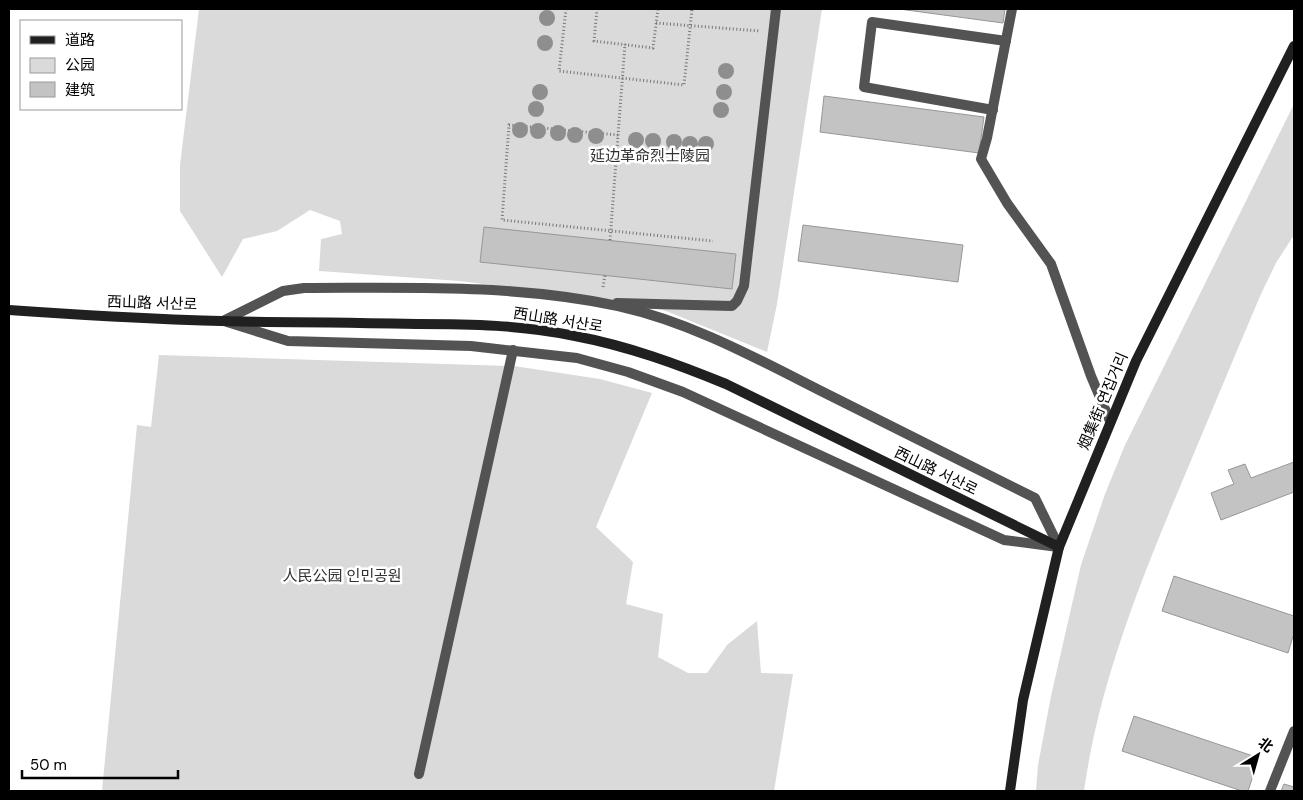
<svg xmlns="http://www.w3.org/2000/svg" width="1303" height="800" viewBox="0 0 1303 800" font-family="'DM Sans','Noto Sans SC','Noto Sans KR',sans-serif">
<rect width="100%" height="100%" fill="#fff"/>
<!-- green -->
<g fill="#dadada">
<polygon points="199,9 822,9 777,304 767,352 666,311 622,301 459,281 319,271 321,239 342,234 340,221 310,210 277,231 243,239 222,277 180,211 180,165"/>
<path d="M1294 104V235L1276 263 1261 294C1234 357 1208 420 1182 482 1140 582 1099 684 1084 791H1036L1038 765 1051 696 1081 565 1105 494 1125 445Z"/>
<polygon points="159,355 514,366 600,379 652,393 596,527 633,562 626,604 663,614 658,657 688,673 707,673 727,645 757,621 761,673 793,674 774,791 102,791 137,425 151,427"/>
</g>
<!-- building -->
<g fill="#c3c3c3" stroke="#979797">
<polygon points="899,9 1005,9 1003,23"/>
<polygon points="824,96 984,117 979,153 820,132"/>
<polygon points="803,225 963,245 958,282 798,261"/>
<polygon points="484,227 736,254 732,289 480,262"/>
<polygon points="1294,462 1294,492 1221,520 1211,493 1234,484 1228,470 1245,464 1251,478"/>
<polygon points="1174,576 1294,616 1294,633 1288,653 1162,611"/>
<polygon points="1134,716 1259,758 1248,791 1242,791 1122,751"/>
<polygon points="1284,784 1294,787 1294,791 1281,791"/>
</g>
<g fill="none" stroke-linecap="round" stroke-linejoin="round">
<!-- path -->
<g stroke="#757575" stroke-width="3" stroke-dasharray="1 2.5" stroke-linecap="butt">
<polyline points="566,9 559,71 684,85 692,9"/>
<polyline points="597,9 594,41 653,48 658,9"/>
<polyline points="656,23 760,31"/>
<polyline points="618,135 509,125 502,220 713,241"/>
<polyline points="610,240 625,44"/>
<polyline points="603,287 605,275"/>
</g>
<!-- lane -->
<g stroke="#535353" stroke-width="10">
<polyline points="1012,9 987,138 981,159 1007,203 1051,264 1091,376 1110,421"/>
<polyline points="993,110 864,87 872,22 1006,41"/>
<polyline points="617,303 732,306 737,301 744,286 776,9"/>
<polyline points="419,774 513,350"/>
<polyline points="1270,791 1294,731"/>
</g>
<!-- street -->
<g stroke="#535353" stroke-width="10">
<path d="M223 321 283 291 304 288C409 288 515 284 618 306 690 322 754 357 819 390 891 426 963 462 1035 498L1059 547"/>
<polyline points="227,322 288,341 471,346 577,358 628,372 683,392 1004,540 1058,547"/>
</g>
<!-- secondary -->
<g stroke="#202020" stroke-width="10">
<path d="M9 310C94 316 180 321 266 322 316 322 367 323 417 324 470 324 523 325 575 336 628 346 677 364 726 384L1059 547"/>
<polyline points="1010,791 1023,700 1059,547 1136,361 1294,46"/>
</g>
</g>
<!-- trees -->
<g fill="#8e8e8e">
<circle cx="547" cy="18" r="8"/>
<circle cx="545" cy="43" r="8"/>
<circle cx="726" cy="71" r="8"/>
<circle cx="540" cy="92" r="8"/>
<circle cx="724" cy="92" r="8"/>
<circle cx="536" cy="109" r="8"/>
<circle cx="721" cy="110" r="8"/>
<circle cx="520" cy="130" r="8"/>
<circle cx="538" cy="131" r="8"/>
<circle cx="558" cy="133" r="8"/>
<circle cx="575" cy="135" r="8"/>
<circle cx="596" cy="136" r="8"/>
<circle cx="636" cy="140" r="8"/>
<circle cx="653" cy="141" r="8"/>
<circle cx="674" cy="142" r="8"/>
<circle cx="690" cy="144" r="8"/>
<circle cx="706" cy="144" r="8"/>
</g>
<g text-anchor="middle" stroke-width="5" stroke-linejoin="round" paint-order="stroke">
<!-- park labels -->
<g font-size="15" fill="#313131" stroke="#fff">
<text x="650" y="161">延边革命烈士陵园</text>
<text x="342" y="581">人民公园 인민공원</text>
</g>
<!-- street labels -->
<g font-size="15" fill="#000" stroke="#fff">
<text transform="translate(152 303) rotate(2)" y="5">西山路 서산로</text>
<text transform="translate(558 320) rotate(9)" y="5">西山路 서산로</text>
<text transform="translate(1103 401) rotate(-67)" y="5">烟集街 연집거리</text>
<text transform="translate(936 471) rotate(26)" y="5">西山路 서산로</text>
</g>
</g>
<!-- border -->
<rect width="1303" height="800" fill="none" stroke="#000000" stroke-width="20"/>
<!-- legend -->
<rect x="20" y="20" width="162" height="90" fill="#ffffff" stroke="#999999"/>
<rect x="30" y="36" width="25" height="8" fill="#202020" stroke="#999999"/>
<text x="65" y="45" font-size="15" fill="#000000">道路</text>
<rect x="30" y="58" width="25" height="15" fill="#dadada" stroke="#999999"/>
<text x="65" y="70" font-size="15" fill="#000000">公园</text>
<rect x="30" y="82" width="25" height="15" fill="#c3c3c3" stroke="#999999"/>
<text x="65" y="95" font-size="15" fill="#000000">建筑</text>
<!-- north arrow -->
<g transform="translate(1258 755) rotate(37)" stroke="#ffffff" stroke-width="4" paint-order="stroke">
<path d="M0-4L9 19L0 12L-9 19Z" fill="#000000"/>
<text y="-8" font-size="14" font-weight="bold" text-anchor="middle" fill="#000000">北</text>
</g>
<!-- scale -->
<path d="M22 770v8h156v-8" fill="none" stroke="#000000" stroke-width="2.5"/>
<text x="30" y="770" font-size="15" fill="#000000" stroke="#ffffff" stroke-width="4" paint-order="stroke">50 m</text>
</svg>
